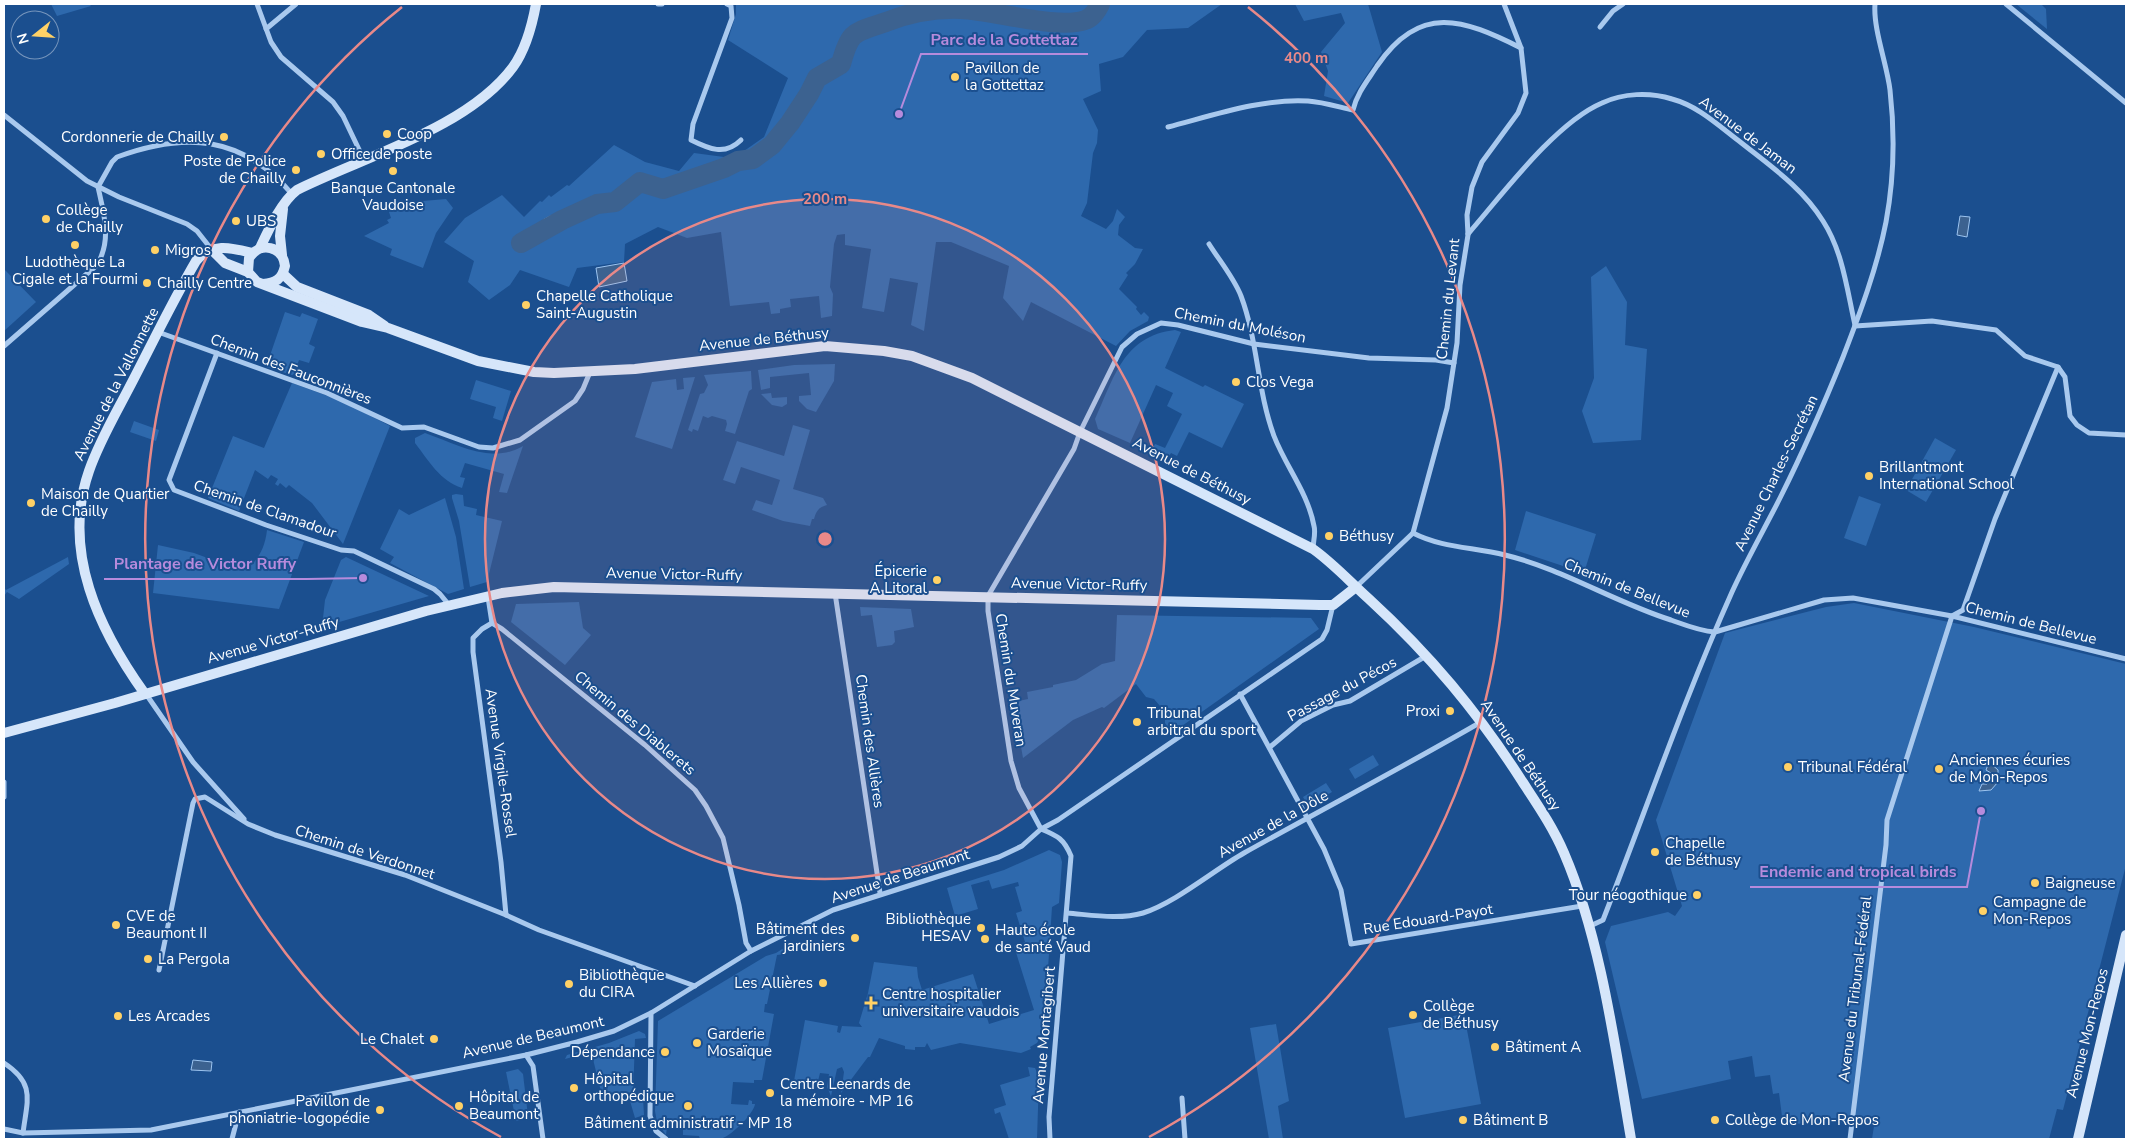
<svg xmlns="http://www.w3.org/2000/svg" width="2130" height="1143" viewBox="0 0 2130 1143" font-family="'Nunito Sans',sans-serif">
<rect width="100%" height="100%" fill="#1b4f8f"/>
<!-- green -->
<g fill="#2e69ad">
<polygon points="51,4 89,4 91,6 57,16"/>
<polygon points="736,4 1222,4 1188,28 1147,30 1123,57 1099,64 1101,91 1083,99 1098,130 1097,143 1093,153 1087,203 1081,216 1106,229 1113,221 1117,209 1125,217 1119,225 1118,235 1135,248 1143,249 1135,264 1126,273 1128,275 1119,289 1137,307 1136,309 1141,315 1144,312 1149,317 1148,321 1130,331 1116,346 1031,302 1023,321 1003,298 1009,266 951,242 936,242 924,331 911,325 918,283 890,278 884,312 862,308 871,249 845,245 845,234 837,235 834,244 830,287 833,294 832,316 821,318 819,296 790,299 791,307 780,309 780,313 771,314 769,302 730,306 721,232 687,238 658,227 625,244 624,262 577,268 569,287 520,270 510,285 489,300 468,282 474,261 444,242 465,218 502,195 524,217 540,201 542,202 549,195 551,197 567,185 569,186 614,145 645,162 679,171 694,153 724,157 744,151 764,137 788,78 728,40 736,14"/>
<polygon points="1295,4 1368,4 1382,52 1348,103 1324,96 1328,71 1321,52 1345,23 1341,13 1304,21"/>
<polygon points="2016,4 2041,4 2046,9 2047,29"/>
<polygon points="446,199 453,208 436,233 423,268 390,255 392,249 364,236 389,223 387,220 391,218 389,212 394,210 392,206 400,203"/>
<polygon points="1606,266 1627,302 1625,345 1647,349 1641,440 1593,443 1582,411 1594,378 1591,277"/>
<polygon points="4,269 36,302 4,331"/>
<polygon points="285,312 300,317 302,313 318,319 309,344 315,347 309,363 299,360 294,374 292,375 266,367"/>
<path d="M1175 330 1181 332 1165 368 1203 387 1205 385 1244 404 1222 448 1189 432 1177 456 1171 453 1167 460 1151 452 1155 444 1165 448 1182 414 1167 406 1173 393 1156 385 1130 443 1098 429 1095 419C1114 378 1123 336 1175 330Z"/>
<polygon points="835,364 834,381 816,412 807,409 799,401 799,396 811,395 809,373 770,377 770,388 761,390 758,370 794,365"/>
<polygon points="751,371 752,389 749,391 735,434 725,431 727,424 726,420 712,416 708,418 703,416 698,431 693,429 692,432 688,430 700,394 704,393 708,385 704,375"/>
<polygon points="695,377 672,449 635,437 652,382 676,379 677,390 684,389 683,378"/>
<polygon points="476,380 511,391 502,421 493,418 496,407 470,399"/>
<polygon points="292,383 342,401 390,426 343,544 312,503 289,485 286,488 280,483 278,486 275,484 278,479 271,475 268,479 255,470 239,511 208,498 233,436 264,448"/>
<polygon points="771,393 772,398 787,397 787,404 782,407 772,405 761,394"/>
<polygon points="134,421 159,430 156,441 130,432"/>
<path d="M793 425 810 430 793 489 823 498 827 505C819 507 816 511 814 519H812L810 526 783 521 752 510 756 500 772 505 780 480 741 467 735 484 723 480 737 441 784 456Z"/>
<path d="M425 433C457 444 491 465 523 446L507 493 499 492 504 474 465 463 460 477 465 478 462 488C440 481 429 461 415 443V438Z"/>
<polygon points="1935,438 1956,450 1926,502 1906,490"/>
<polygon points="456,494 463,495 464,506 477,509 476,515 502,521 487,582 470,587 459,521 452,498 452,495"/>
<polygon points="1859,496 1881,504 1866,546 1844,538"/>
<polygon points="445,498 456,537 464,589 448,594 390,563 394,557 380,549 399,509 409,515"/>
<polygon points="1526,511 1596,534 1584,573 1515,550"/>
<path d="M267 530 304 542 279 609 153 593 158 545 194 553 243 571C258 562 265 548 267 530Z"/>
<polygon points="68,557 69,564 19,599 7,592 4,596 4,588 6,590"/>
<polygon points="346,557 348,558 429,596 322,627 325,600 341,560"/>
<polygon points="579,602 583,628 591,635 565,665 511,622 516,604"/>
<polygon points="1854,603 1974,627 2126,664 2126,865 2063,1110 2057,1109 2049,1139 1872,1139 1874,1126 1840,1123 1783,1124 1779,1093 1773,1094 1770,1075 1755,1077 1752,1056 1728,1061 1731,1079 1642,1099 1605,942 1611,926 1668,912 1675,916 1682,906 1656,820 1725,633 1826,607"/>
<polygon points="860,607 911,609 914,627 894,631 895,642 892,645 877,647 872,615 861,616"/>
<polygon points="1117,615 1311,618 1319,629 1172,733 1165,723 1165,714 1160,706 1154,699 1146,697 1136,684 1104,708 1102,707 1073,720 1023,758 1013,702 1028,699 1027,692 1053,687 1053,685 1076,680 1102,664 1115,661"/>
<polygon points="1373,755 1379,765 1355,779 1349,769"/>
<polygon points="1326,783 1332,792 1308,806 1303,797"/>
<polygon points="1049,850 1060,855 1062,862 1059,903 1052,907 1047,984 1041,1036 1037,1043 1030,1047 1031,1049 1021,1053 960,1043 931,1050 927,1043 925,1047 915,1047 915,1050 905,1049 905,1046 879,1038 870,1057 868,1057 841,1093 844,1072 842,1067 837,1069 831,1096 827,1087 829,1074 820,1073 817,1085 794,1081 805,1020 838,1026 837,1032 840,1033 842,1026 862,1027 859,1023 868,993 874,962 917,967 918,977 922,990 973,974 989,1024 1034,1010 1014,946 1025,942 1016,913 1022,911 1015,887 1019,886 1018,882 992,889 989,880 971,885 978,909 955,916 947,888 1004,870"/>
<path d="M787 946 785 954 777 955 767 1004H765L764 1012 774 1014 762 1080H754V1083L733 1082 731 1104 748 1105 749 1100 752 1101V1104H755C754 1114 729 1138 720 1139 713 1140 706 1139 700 1139L699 1136 683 1135V1127H667L666 1135 657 1122 655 1111 658 1021 766 956 776 953Z"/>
<polygon points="1464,1014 1481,1104 1405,1118 1388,1028"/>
<polygon points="1276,1024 1289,1101 1278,1106 1283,1139 1269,1139 1250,1028"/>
<polygon points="639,1031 645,1034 646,1038 635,1039 633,1097 643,1098 644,1115 635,1118 630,1101 624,1094 615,1094 616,1097 603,1100 592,1055 589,1055 588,1053 565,1059 567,1055 609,1043"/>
<polygon points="1028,1067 1035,1068 1039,1077 1037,1139 1009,1139 1000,1112 995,1114 994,1109 1006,1105 1000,1085 1030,1076"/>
<polygon points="518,1069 523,1074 528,1116 526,1119 516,1121 506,1072"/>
</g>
<!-- water -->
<g fill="#3c6290" stroke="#9cc4f0">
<path d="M553 215 558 216 562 220C558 233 551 236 539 241L534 235C537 224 542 219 553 215Z"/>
<polygon points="1960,216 1970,217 1967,237 1957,235"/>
<polygon points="624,263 627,281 599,287 596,268"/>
<polygon points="1989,762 1998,770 1998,782 1991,790 1979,791 1982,784 1987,784 1991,779 1991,773 1986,770"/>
<polygon points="193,1060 212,1062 211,1071 191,1070"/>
</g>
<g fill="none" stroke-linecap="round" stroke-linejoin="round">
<!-- river -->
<path stroke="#3c6290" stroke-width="20" d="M521 243 562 220 597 204 615 202 640 182 663 189 724 168 738 161 753 159 772 145 790 123 809 94 817 78 841 64C850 30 854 33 886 22 909 13 936 8 961 9 992 10 1059 30 1085 20 1092 18 1097 10 1100 4"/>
<!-- street -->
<g stroke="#a9c9ee" stroke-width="5">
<polyline points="257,4 271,42 281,57 333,102 343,116 364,160"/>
<polyline points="658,4 662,4"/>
<path d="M727 4 731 6 732 18 693 124 691 140C709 149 725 156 741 140"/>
<polyline points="2006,4 2126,103"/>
<polyline points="1600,27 1613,11 1623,4"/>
<polyline points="266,29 296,4"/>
<polyline points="4,115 87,181 119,197 187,224 197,231 212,250"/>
<path d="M1168 127C1211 116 1263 98 1308 101 1323 102 1339 107 1353 110 1357 93 1368 80 1377 66 1420 3 1463 19 1521 48"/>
<path d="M1468 234C1502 195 1555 123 1602 103 1623 93 1650 92 1672 99 1698 106 1718 125 1739 141 1769 165 1802 187 1823 221 1843 252 1847 290 1855 325"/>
<path d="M1209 244C1219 260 1234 278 1241 296 1258 341 1257 390 1274 436 1286 467 1308 493 1314 526 1316 533 1313 542 1313 549"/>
<polyline points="1855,326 1932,321 1996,330 2025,356 2058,367 2065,377 2070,416 2077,425 2089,433 2126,435"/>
<polyline points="158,332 327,393 402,428 424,427 479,447 493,448 520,440 575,401 583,389 590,372"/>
<path d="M4 346 97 265C112 240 104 214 98 187L112 162 117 157C185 132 242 135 292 194"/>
<polyline points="217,353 169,480 174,490 266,525 341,550 354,551 434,589 440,594 449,605"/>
<path d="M1413 533C1442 548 1474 547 1505 555 1563 569 1614 602 1671 620 1685 625 1699 631 1715 632L1824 600 1853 598 1952 616 2126 659"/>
<polyline points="1356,587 1413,533 1447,408 1457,343 1460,285 1468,235 1467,215 1472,187 1482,162 1518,113 1526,93 1521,48 1504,4"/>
<polyline points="835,593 880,893"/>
<polyline points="488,597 492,623"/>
<polyline points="492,623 502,629 645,745 695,790 706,806 723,838 739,905 746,943 751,951"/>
<polyline points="492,623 482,629 473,638 473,652 501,862 506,915"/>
<polyline points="146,694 193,762 244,819"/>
<polyline points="1240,694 1324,849 1341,890 1351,944 1582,906"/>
<polyline points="1270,747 1301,721 1333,705 1350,701 1426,656"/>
<polyline points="4,782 4,797"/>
<polyline points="1041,829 1019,788 1011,761 988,611 988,596 1074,449 1080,432 1122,347 1137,334 1161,323 1178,325 1254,344 1369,358 1436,360 1454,363"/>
<path d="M1041 829C1058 836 1064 839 1071 856L1049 1117 1050 1139"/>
<path d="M1067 913C1092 915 1119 920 1143 913 1175 903 1214 870 1244 853 1323 809 1403 767 1481 722"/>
<path d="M1588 927 1603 920C1646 810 1684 699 1732 592 1747 559 1765 528 1781 496 1804 450 1824 404 1843 357 1860 313 1877 268 1886 222 1894 179 1895 134 1890 90 1887 64 1873 29 1875 4"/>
<polyline points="159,970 193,803 195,799 205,797 248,824 275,835 405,875 506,915 539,930 695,986"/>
<polyline points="651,1013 650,1116 656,1131 666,1139"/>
<polyline points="526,1055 533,1066 543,1139"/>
<path d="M4 1063C36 1084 27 1100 23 1133"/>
<polyline points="1182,1098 1185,1139"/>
<polyline points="4,1129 23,1133 151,1130 526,1055 577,1042 614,1031 651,1013 751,951 833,910 999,857 1022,846 1041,829 1058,820 1322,639 1327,630 1333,605"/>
<polyline points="232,1139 239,1112"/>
<polyline points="1850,1139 1886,845 1887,820 1952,616 1963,610 1995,519 2058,367"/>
</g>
<!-- secondary -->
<g stroke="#d6e6fa" stroke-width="10">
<path d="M260 248C268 231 281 202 297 190 363 157 468 128 513 67 526 49 532 26 536 4"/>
<polyline points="212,250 225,263 248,272"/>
<polyline points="282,255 280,236 283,209"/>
<polyline points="283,274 297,287 369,315 385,326"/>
<path d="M263 284C276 283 282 279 285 266 283 246 260 241 249 258L248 272 257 282 362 322 388 328 478 361 534 372 554 373 635 369 825 346 884 351 912 356 972 378 1313 549C1334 564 1350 582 1369 599 1430 655 1477 711 1522 781 1537 804 1553 827 1564 853 1601 939 1615 1046 1631 1139"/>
<path d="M145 694C99 630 61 551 89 471 99 442 115 415 129 388 151 346 172 302 196 261 212 242 232 248 252 253"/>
<polyline points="4,733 115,703 426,611 502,593 554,587 1320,605 1333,605 1356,587"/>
<polyline points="2078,1139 2126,935"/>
</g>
</g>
<!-- distance rings -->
<circle cx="825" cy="539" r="340" fill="#e88989" fill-opacity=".12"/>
<g fill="none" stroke="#e88989" stroke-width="2.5">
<circle cx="825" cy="539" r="340"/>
<path d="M501 1137A680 680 0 0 1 402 7M1248 7A680 680 0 0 1 1149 1137"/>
</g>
<!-- markers -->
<g fill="#ffd166" stroke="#1b4f8f" stroke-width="2">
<circle cx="955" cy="77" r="5"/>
<circle cx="387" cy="134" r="5"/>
<circle cx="224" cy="137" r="5"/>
<circle cx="321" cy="154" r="5"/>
<circle cx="296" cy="170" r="5"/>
<circle cx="393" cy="171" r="5"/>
<circle cx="46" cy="219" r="5"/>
<circle cx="236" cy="221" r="5"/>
<circle cx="75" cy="245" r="5"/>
<circle cx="155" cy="250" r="5"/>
<circle cx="147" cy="283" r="5"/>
<circle cx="526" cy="305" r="5"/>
<circle cx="1236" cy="382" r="5"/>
<circle cx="1869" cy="476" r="5"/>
<circle cx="31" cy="503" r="5"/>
<circle cx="1329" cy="536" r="5"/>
<circle cx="937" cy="580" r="5"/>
<circle cx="1450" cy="711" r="5"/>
<circle cx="1137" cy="722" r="5"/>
<circle cx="1788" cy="767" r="5"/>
<circle cx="1939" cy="769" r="5"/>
<circle cx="1655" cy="852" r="5"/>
<circle cx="2035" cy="883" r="5"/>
<circle cx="1697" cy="895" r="5"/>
<circle cx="1983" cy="911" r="5"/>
<circle cx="116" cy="925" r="5"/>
<circle cx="981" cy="928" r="5"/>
<circle cx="855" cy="938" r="5"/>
<circle cx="985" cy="939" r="5"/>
<circle cx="148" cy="959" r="5"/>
<circle cx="823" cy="983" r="5"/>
<circle cx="569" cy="984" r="5"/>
<path d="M868.5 995.5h5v5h5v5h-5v5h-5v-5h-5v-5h5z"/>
<circle cx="1413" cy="1015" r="5"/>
<circle cx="118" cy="1016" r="5"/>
<circle cx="434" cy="1039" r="5"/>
<circle cx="697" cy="1043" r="5"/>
<circle cx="1495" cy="1047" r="5"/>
<circle cx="665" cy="1052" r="5"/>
<circle cx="574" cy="1088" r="5"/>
<circle cx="770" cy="1093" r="5"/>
<circle cx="459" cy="1106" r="5"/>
<circle cx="688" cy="1106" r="5"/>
<circle cx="380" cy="1110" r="5"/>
<circle cx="1463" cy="1120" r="5"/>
<circle cx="1715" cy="1120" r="5"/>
</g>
<g text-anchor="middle" stroke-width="4" stroke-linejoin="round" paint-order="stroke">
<!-- poi labels -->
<g font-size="15" fill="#fff" stroke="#1b4f8f" text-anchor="start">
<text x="965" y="73">Pavillon de<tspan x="965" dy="17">la Gottettaz</tspan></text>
<text x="397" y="139">Coop</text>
<text x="214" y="142" text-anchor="end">Cordonnerie de Chailly</text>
<text x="331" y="159">Office de poste</text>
<text x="286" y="166" text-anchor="end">Poste de Police<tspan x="286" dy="17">de Chailly</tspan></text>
<text x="393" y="193" text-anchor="middle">Banque Cantonale<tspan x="393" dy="17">Vaudoise</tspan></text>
<text x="56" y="215">Collège<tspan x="56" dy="17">de Chailly</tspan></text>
<text x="246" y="226">UBS</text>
<text x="165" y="255">Migros</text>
<text x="75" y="267" text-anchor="middle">Ludothèque La<tspan x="75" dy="17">Cigale et la Fourmi</tspan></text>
<text x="157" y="288">Chailly Centre</text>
<text x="536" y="301">Chapelle Catholique<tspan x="536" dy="17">Saint-Augustin</tspan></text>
<text x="1246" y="387">Clos Vega</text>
<text x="1879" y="472">Brillantmont<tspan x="1879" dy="17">International School</tspan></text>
<text x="41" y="499">Maison de Quartier<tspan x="41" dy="17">de Chailly</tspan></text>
<text x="1339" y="541">Béthusy</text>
<text x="927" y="576" text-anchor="end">Épicerie<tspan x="927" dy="17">A Litoral</tspan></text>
<text x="1440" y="716" text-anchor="end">Proxi</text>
<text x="1147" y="718">Tribunal<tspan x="1147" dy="17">arbitral du sport</tspan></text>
<text x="1949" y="765">Anciennes écuries<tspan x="1949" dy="17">de Mon-Repos</tspan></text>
<text x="1798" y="772">Tribunal Fédéral</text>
<text x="1665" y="848">Chapelle<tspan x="1665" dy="17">de Béthusy</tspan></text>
<text x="2045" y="888">Baigneuse</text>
<text x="1687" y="900" text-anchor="end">Tour néogothique</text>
<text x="1993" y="907">Campagne de<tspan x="1993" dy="17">Mon-Repos</tspan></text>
<text x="126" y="921">CVE de<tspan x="126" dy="17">Beaumont II</tspan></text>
<text x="971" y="924" text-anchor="end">Bibliothèque<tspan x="971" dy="17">HESAV</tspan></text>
<text x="845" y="934" text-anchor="end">Bâtiment des<tspan x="845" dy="17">jardiniers</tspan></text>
<text x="995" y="935">Haute école<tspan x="995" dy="17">de santé Vaud</tspan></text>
<text x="158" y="964">La Pergola</text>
<text x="579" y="980">Bibliothèque<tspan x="579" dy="17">du CIRA</tspan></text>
<text x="813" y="988" text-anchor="end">Les Allières</text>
<text x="882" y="999">Centre hospitalier<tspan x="882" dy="17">universitaire vaudois</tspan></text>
<text x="1423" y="1011">Collège<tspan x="1423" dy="17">de Béthusy</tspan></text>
<text x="128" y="1021">Les Arcades</text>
<text x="707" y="1039">Garderie<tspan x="707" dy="17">Mosaïque</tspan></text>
<text x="424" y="1044" text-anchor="end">Le Chalet</text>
<text x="1505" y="1052">Bâtiment A</text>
<text x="655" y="1057" text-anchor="end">Dépendance</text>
<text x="584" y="1084">Hôpital<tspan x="584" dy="17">orthopédique</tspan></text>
<text x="780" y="1089">Centre Leenards de<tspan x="780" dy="17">la mémoire - MP 16</tspan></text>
<text x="469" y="1102">Hôpital de<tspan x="469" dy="17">Beaumont</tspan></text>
<text x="370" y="1106" text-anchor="end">Pavillon de<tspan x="370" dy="17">phoniatrie-logopédie</tspan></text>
<text x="1473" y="1125">Bâtiment B</text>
<text x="1725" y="1125">Collège de Mon-Repos</text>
<text x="688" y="1128" text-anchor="middle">Bâtiment administratif - MP 18</text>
</g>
<!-- street labels -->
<g font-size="15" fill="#fff" stroke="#1b4f8f">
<text transform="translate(1748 135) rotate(37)" y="5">Avenue de Jaman</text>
<text transform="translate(1448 299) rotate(-84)" y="5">Chemin du Levant</text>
<text transform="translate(1240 325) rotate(11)" y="5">Chemin du Moléson</text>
<text transform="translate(764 339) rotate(-6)" y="5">Avenue de Béthusy</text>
<text transform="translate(291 369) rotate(21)" y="5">Chemin des Fauconnières</text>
<text transform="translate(116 384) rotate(-63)" y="5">Avenue de la Vallonnette</text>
<text transform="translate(1192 471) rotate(27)" y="5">Avenue de Béthusy</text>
<text transform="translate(1776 473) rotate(-64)" y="5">Avenue Charles-Secrétan</text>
<text transform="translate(265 509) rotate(19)" y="5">Chemin de Clamadour</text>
<text transform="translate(674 574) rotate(1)" y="5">Avenue Victor-Ruffy</text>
<text transform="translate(1079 584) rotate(1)" y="5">Avenue Victor-Ruffy</text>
<text transform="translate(1627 588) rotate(22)" y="5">Chemin de Bellevue</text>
<text transform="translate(2031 623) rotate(14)" y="5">Chemin de Bellevue</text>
<text transform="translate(273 640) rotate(-16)" y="5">Avenue Victor-Ruffy</text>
<text transform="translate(1011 680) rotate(81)" y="5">Chemin du Muveran</text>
<text transform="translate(1342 689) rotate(-28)" y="5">Passage du Pécos</text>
<text transform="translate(635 723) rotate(40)" y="5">Chemin des Diablerets</text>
<text transform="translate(870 741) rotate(82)" y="5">Chemin des Allières</text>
<text transform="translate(1521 755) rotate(56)" y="5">Avenue de Béthusy</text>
<text transform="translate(501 763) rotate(82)" y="5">Avenue Virgile-Rossel</text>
<text transform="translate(1273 824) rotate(-29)" y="5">Avenue de la Dôle</text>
<text transform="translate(365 852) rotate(18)" y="5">Chemin de Verdonnet</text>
<text transform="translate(900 876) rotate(-18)" y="5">Avenue de Beaumont</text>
<text transform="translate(1428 919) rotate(-9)" y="5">Rue Edouard-Payot</text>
<text transform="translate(1855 989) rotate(-83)" y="5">Avenue du Tribunal-Fédéral</text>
<text transform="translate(2087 1033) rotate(-76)" y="5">Avenue Mon-Repos</text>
<text transform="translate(1044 1035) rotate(-85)" y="5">Avenue Montagibert</text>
<text transform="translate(533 1037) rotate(-13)" y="5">Avenue de Beaumont</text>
</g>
</g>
<circle cx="825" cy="539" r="8" fill="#e88989" stroke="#1b4f8f" stroke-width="2.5"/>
<g font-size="15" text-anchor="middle" font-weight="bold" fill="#e88989" stroke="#1b4f8f" stroke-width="4" stroke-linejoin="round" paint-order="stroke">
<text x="1306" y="63">400 m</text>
<text x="825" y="204">200 m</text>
</g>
<!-- callouts -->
<path fill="none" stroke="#b68bdc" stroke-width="2" d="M899 114L921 54H1088M363 578L307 579H104M1981 811L1967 887H1750"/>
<g fill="#b68bdc" stroke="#1b4f8f" stroke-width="2">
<circle cx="899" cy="114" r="5"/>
<circle cx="363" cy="578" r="5"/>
<circle cx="1981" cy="811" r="5"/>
</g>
<g font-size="16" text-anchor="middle" font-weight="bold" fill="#b68bdc" stroke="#1b4f8f" stroke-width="4" stroke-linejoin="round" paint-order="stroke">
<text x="1004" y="45">Parc de la Gottettaz</text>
<text x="205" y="569">Plantage de Victor Ruffy</text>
<text x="1858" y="877">Endemic and tropical birds</text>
</g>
<!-- border -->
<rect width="2130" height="1143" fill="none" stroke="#ffffff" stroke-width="10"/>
<!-- north arrow -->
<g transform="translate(35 35) rotate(253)"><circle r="24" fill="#1b4f8f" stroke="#7695bc"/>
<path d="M0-4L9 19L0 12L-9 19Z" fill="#ffd166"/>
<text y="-8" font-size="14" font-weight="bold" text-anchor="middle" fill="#ffffff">N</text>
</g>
</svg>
